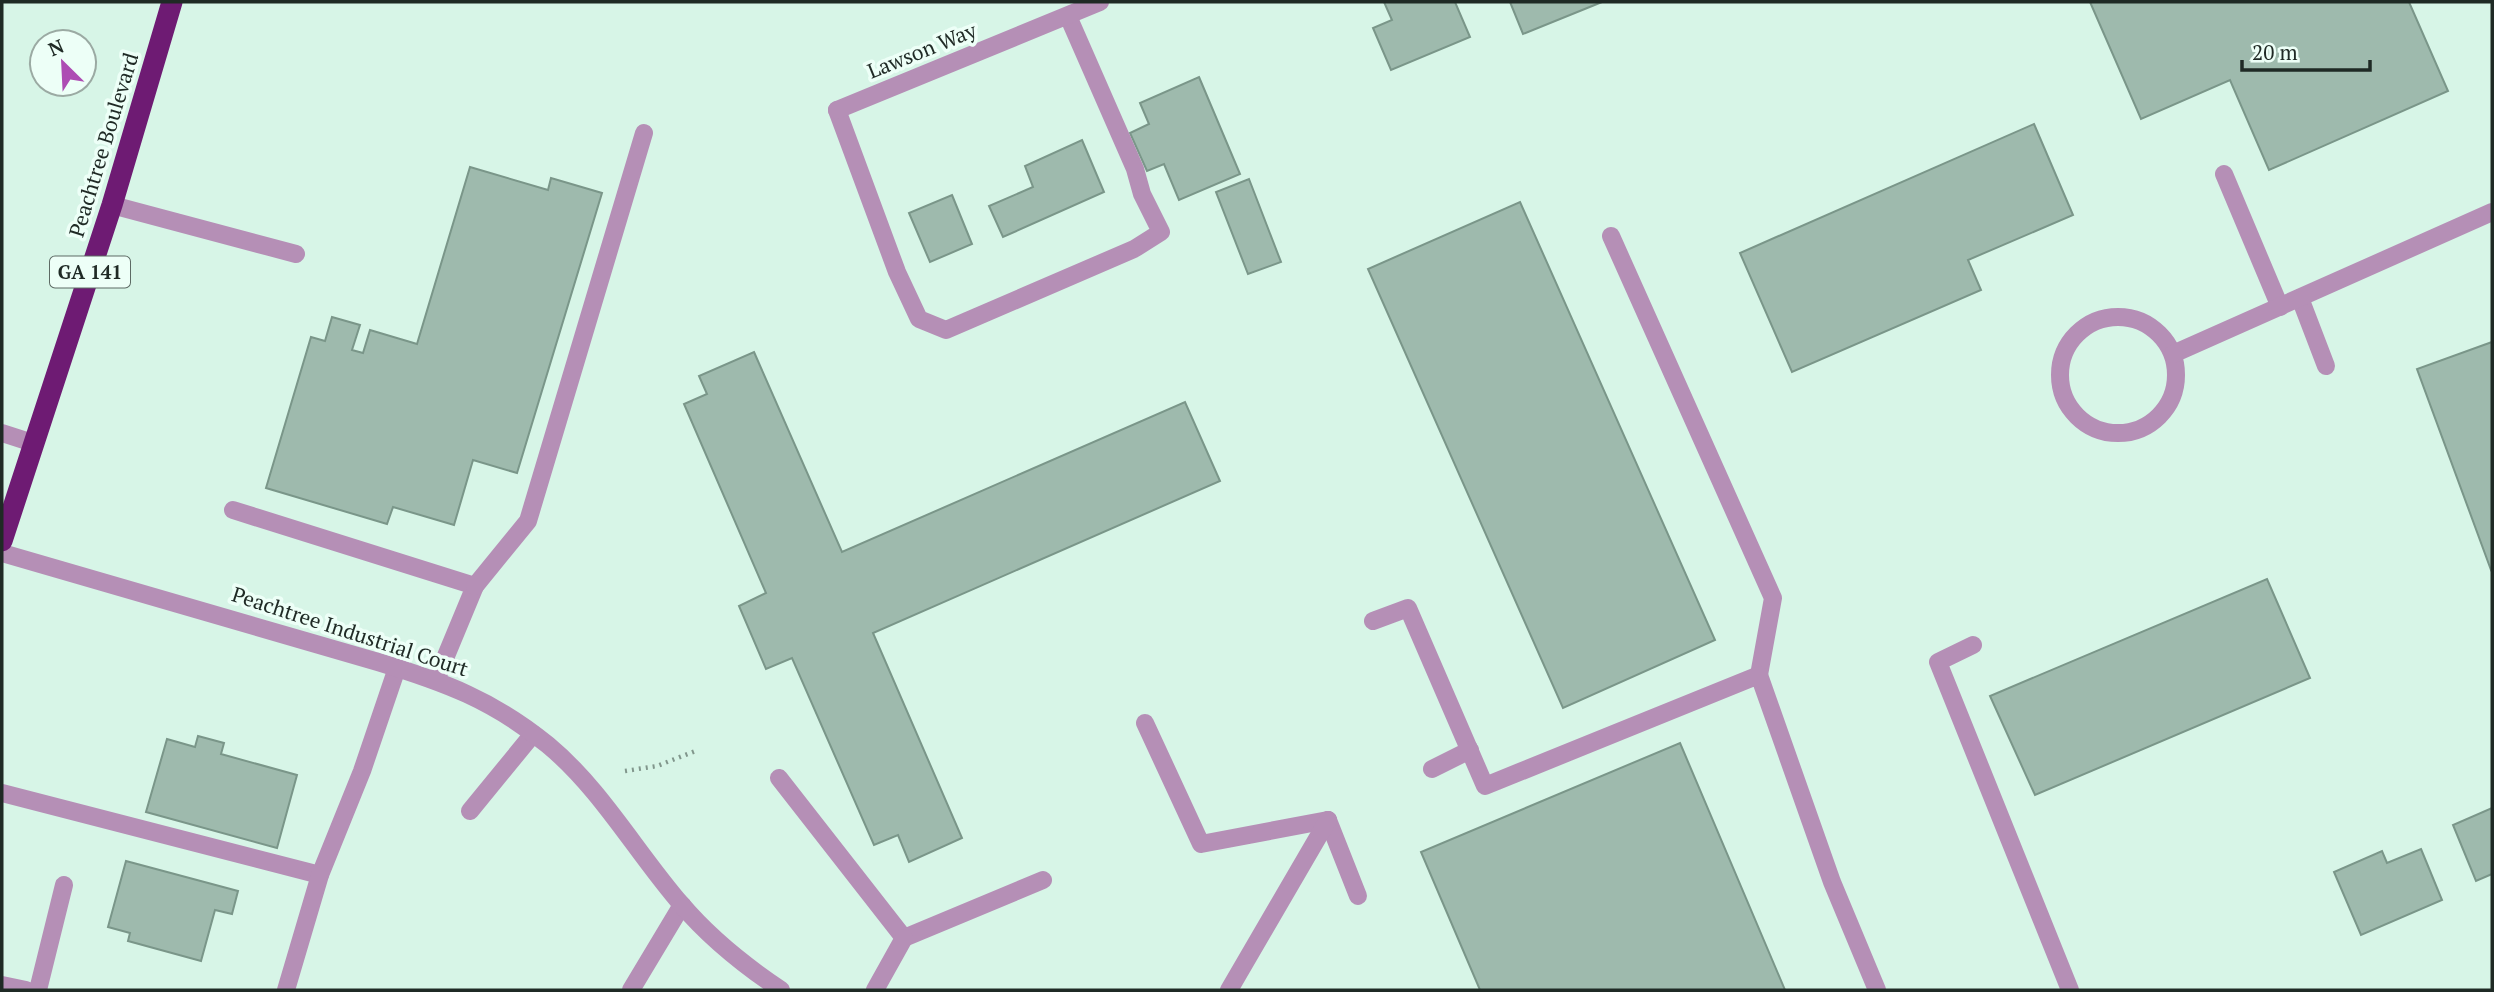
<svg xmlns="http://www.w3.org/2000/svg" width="2494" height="992" viewBox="0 0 2494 992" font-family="'PT Serif',serif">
<rect width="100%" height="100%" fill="#d7f5e7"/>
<!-- building -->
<g fill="#9ebaad" stroke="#7a9689" stroke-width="2">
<polygon points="1384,2 1455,2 1470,37 1391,70 1373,28 1392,20"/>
<polygon points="1510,2 1602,2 1523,34"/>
<polygon points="2090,2 2409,2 2448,91 2269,170 2230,80 2141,119"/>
<polygon points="1199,77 1240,174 1179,200 1164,164 1147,171 1130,133 1149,124 1140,103"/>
<polygon points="2034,124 2073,215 1968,260 1981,290 1792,372 1740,253"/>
<polygon points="1082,140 1104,192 1003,237 989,206 1033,187 1025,166"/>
<polygon points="470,167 548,190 551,178 602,193 517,473 473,460 454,525 393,507 387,524 266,488 311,337 325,341 332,317 360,325 352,350 363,353 370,330 417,344"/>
<polygon points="1249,179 1281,262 1248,274 1216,192"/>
<polygon points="952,195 972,244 930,262 909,213"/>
<polygon points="1520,202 1715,640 1563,708 1368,269"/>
<polygon points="2492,342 2492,569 2491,570 2417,369"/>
<polygon points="754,352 842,552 1185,402 1220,481 873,633 962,838 909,862 898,835 874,845 792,658 766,669 739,606 766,593 684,404 707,394 699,376"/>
<polygon points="2267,579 2310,678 2035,795 1990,696"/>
<polygon points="198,736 224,743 221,754 297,775 277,848 146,812 167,739 195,747"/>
<polygon points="1680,743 1785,990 1480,990 1421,852"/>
<polygon points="2492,808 2492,874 2476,881 2453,825"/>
<polygon points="2421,849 2442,900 2361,935 2334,872 2382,851 2387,863"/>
<polygon points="126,861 238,891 232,914 215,910 201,961 128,941 130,933 108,927"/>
</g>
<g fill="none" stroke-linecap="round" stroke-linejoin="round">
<!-- path -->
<polyline stroke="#81968c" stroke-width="4.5" stroke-dasharray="2 5" stroke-linecap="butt" points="625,771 657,766 698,750"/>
<!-- lane -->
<g stroke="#b58fb6" stroke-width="18">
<polyline points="837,110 897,272 919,319 946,330 1134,249 1161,232 1142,194 1135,169 1068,16"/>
<polyline points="2224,174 2280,307"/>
<polyline points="112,205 296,254"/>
<polyline points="1611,236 1773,598 1759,675"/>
<polyline points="2300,298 2326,366"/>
<circle cx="2118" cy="375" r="58"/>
<polyline points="2,433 33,443"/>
<polyline points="233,510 475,586 436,680"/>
<polyline points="475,586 528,521 644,133"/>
<polyline points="1373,621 1408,608 1485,786 1759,675 1832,882 1877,990"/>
<polyline points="1973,645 1938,662 2070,990"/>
<polyline points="1145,723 1201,844 1328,820"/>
<polyline points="1432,769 1470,750"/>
<polyline points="779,778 904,938 1043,880"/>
<polyline points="2,793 320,875"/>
<polyline points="470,811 533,734"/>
<polyline points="1328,820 1358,896"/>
<polyline points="2,985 26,990"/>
<polyline points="38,990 64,885"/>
<polyline points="286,990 320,875 362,771 397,668"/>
<polyline points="631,990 682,905"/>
<polyline points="875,990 904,938"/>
<polyline points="1229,990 1328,820"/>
</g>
<!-- street -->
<g stroke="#b58fb6" stroke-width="18">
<polyline points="837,110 1100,2"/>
<polyline points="2173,354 2492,212"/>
<path d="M2 553 378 662C444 682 493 700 548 745 601 789 636 852 681 904 709 937 745 966 781 990"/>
</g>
<!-- highway -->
<polyline stroke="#6e1b73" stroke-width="21" points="2,541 112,205 172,2"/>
</g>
<g text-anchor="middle" stroke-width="7" stroke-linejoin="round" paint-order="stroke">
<!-- shield labels -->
<rect fill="#edfff7" stroke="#5d6a64" stroke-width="2" x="50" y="256.5" width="80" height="31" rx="5"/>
<g font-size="19" font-weight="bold" fill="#1f2a25">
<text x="90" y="279">GA 141</text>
</g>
<!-- street labels -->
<g font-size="21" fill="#1f2a25" stroke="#edfff7">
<text transform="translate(922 51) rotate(-22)" y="7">Lawson Way</text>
<text transform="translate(104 145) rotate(-73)" y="7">Peachtree Boulevard</text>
<text transform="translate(350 632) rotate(18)" y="7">Peachtree Industrial Court</text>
</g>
</g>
<!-- border -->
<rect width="2494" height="992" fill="none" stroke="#1f2a25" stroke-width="7"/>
<!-- north arrow -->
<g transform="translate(63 63) rotate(336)"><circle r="33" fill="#edfff7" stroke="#9baaa3" stroke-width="2"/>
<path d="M0-5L12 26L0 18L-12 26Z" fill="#ad4cb3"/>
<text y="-10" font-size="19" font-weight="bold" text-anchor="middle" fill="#1f2a25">N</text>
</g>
<!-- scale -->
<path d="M2242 60v10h128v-10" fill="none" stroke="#1f2a25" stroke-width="3.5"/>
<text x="2252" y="60" font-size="21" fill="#1f2a25" stroke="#edfff7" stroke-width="5" paint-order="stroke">20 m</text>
</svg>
